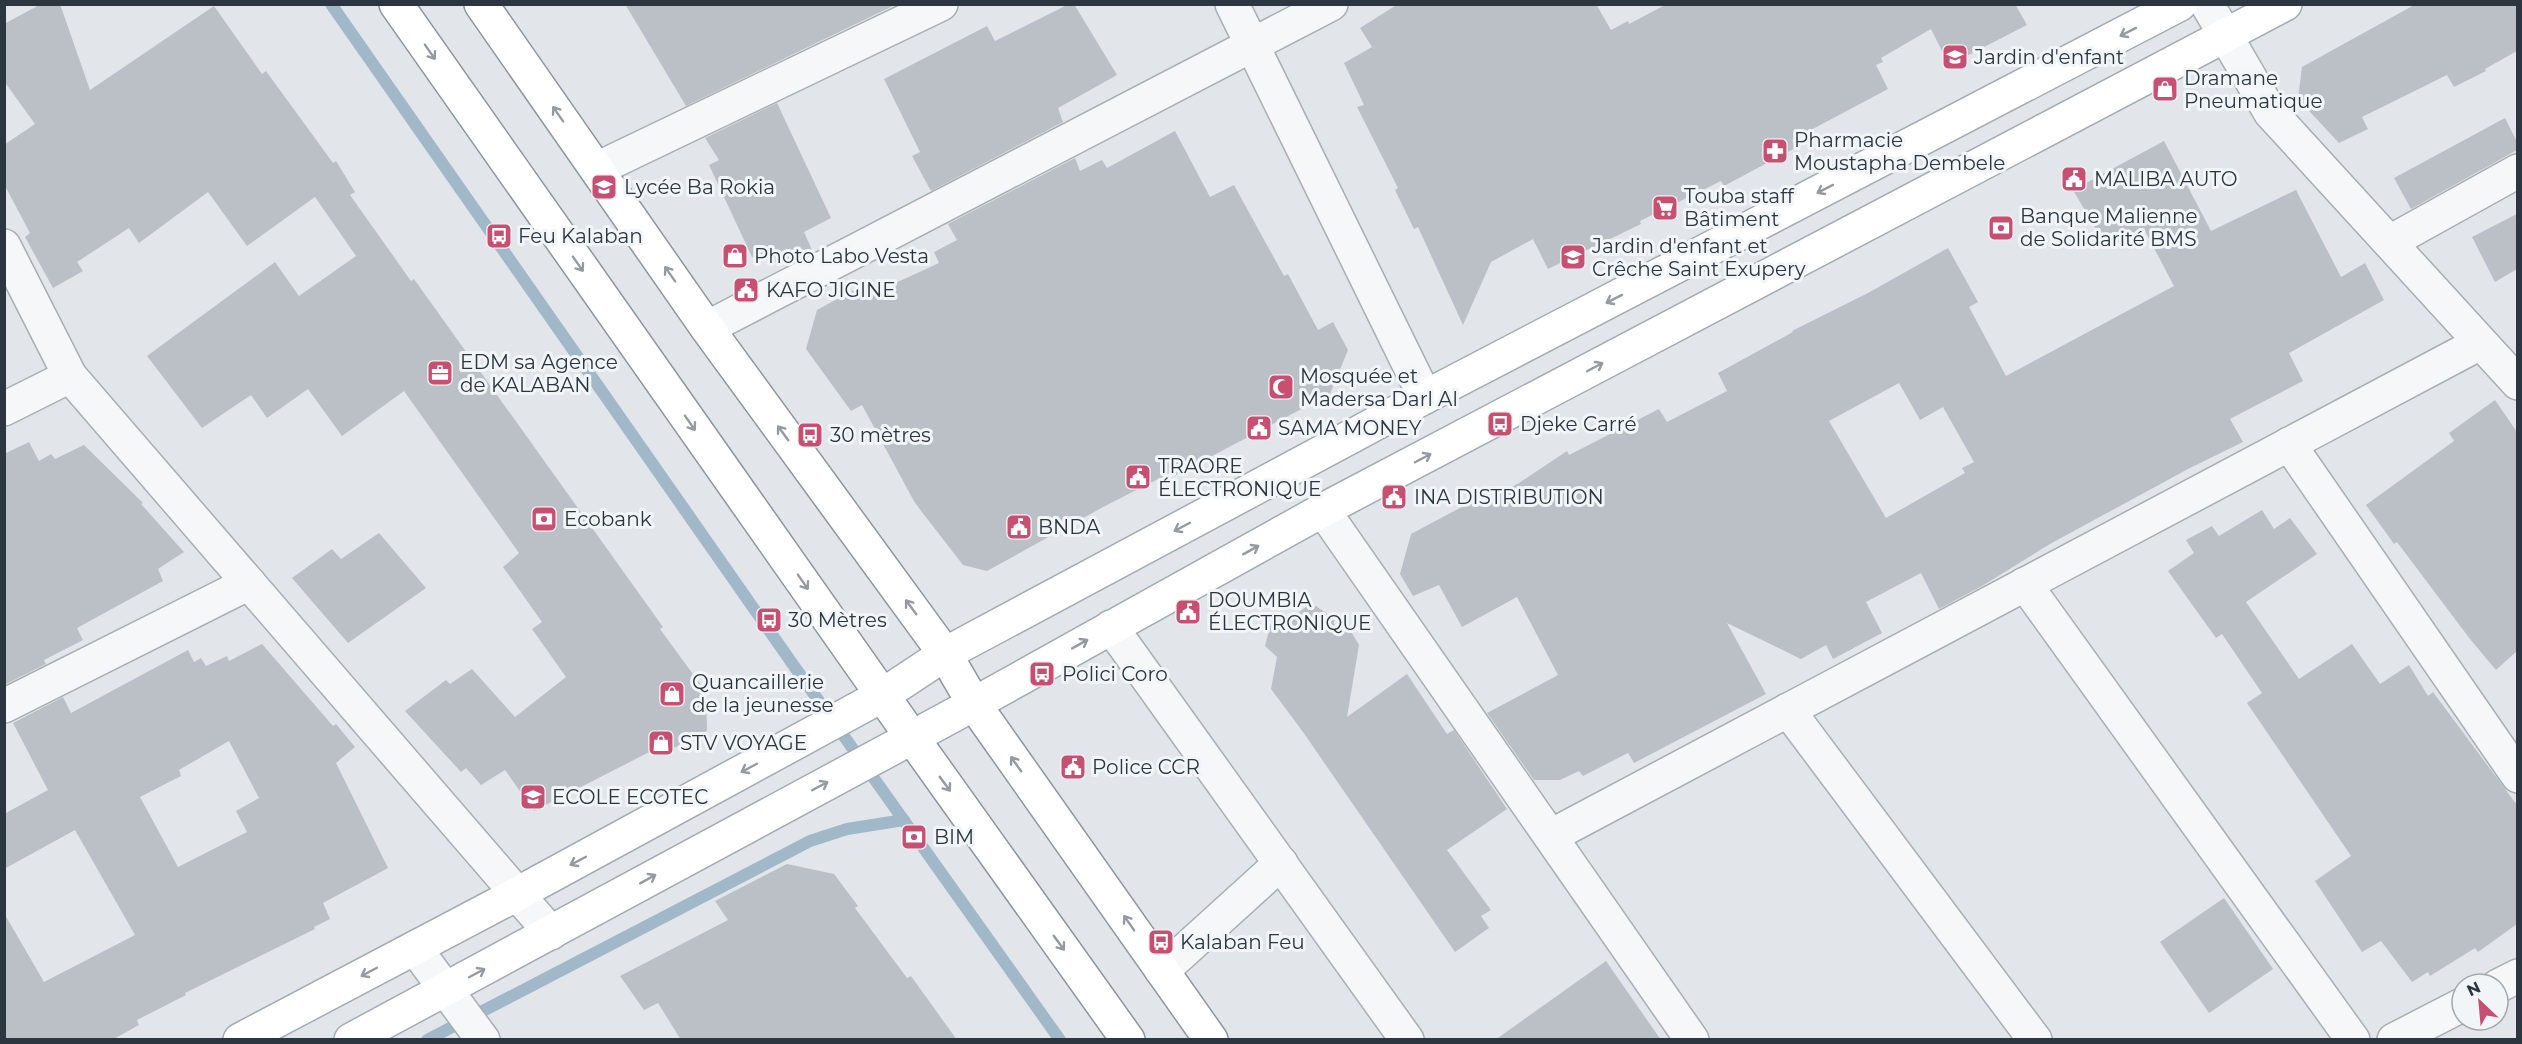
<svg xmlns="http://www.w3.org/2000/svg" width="2522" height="1044" viewBox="0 0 2522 1044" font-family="Montserrat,sans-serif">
<rect width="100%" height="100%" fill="#e2e6ea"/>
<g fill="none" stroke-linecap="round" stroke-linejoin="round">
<!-- stream -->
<g stroke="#a0b8c8" stroke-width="12">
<polyline points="331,4 794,666 1060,1040"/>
<polyline points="427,1040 810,841 847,829 904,820"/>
</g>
</g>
<!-- building -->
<g fill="#bac0c6" fill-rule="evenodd">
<polygon points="41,4 60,4 90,90 214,6 262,74 266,71 333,163 336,161 355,192 350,195 411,281 414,279 663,627 660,629 706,692 707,731 668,751 663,745 534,811 505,770 481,785 466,768 461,772 405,711 446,680 450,684 472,669 515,717 566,677 532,629 542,622 503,567 519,553 404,391 342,436 308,389 267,418 251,395 202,428 147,356 275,262 299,296 356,256 315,197 247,246 208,192 139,243 129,228 77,262 83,271 53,288 25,237 30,233 4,184 4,145 35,124 4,81 4,24"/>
<polygon points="625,4 897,4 686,106"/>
<polygon points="1069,4 1074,4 1117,75 1058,108 1063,122 931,191 912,156 920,152 884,79 987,26 995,41"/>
<polygon points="1398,4 1596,4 1611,30 1628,21 1629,24 1667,4 2015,4 2027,25 1949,65 1931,29 1881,58 1883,62 1876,65 1888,89 1792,140 1797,147 1724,186 1721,181 1640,221 1641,224 1548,269 1533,239 1491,262 1463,325 1418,227 1414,229 1395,190 1398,188 1357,107 1364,105 1344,63 1372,47 1360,28"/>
<polygon points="2416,4 2517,4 2517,51 2485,69 2486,71 2454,87 2447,75 2362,117 2368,129 2339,143 2298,99 2302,67"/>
<polygon points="777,103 831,218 804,232 812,250 783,264 752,257 709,165 719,160 705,138"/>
<polygon points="2505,118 2517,142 2517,150 2411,209 2394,178"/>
<polygon points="1175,131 1210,197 1234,185 1284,276 1288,274 1318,330 1333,322 1348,350 1330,394 1174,476 1172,472 1105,506 987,571 963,565 915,503 862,405 851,411 806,349 817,310 861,286 867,296 939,263 934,252 957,240 948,224 1075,158 1080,171 1102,160 1107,168"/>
<path d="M2164 141 2211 231 2296 190 2341 277 2365 263 2384 300 2289 353 2303 381 2230 419 2243 442 2188 469 2050 544 1982 586 1939 609 1921 573 1866 602 1882 633 1833 659 1826 645 1801 659 1727 623 1766 694 1634 763 1628 753 1583 776 1579 771 1560 780H1534L1487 713 1558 675 1517 597 1462 627 1439 585 1413 596 1400 574 1411 534 1488 493 1490 498 1519 483 1567 451 1569 455 1659 409 1667 422 1727 391 1718 373 1793 332 1792 331 1868 293 1948 248 1978 302 1969 307 2006 376 2174 286 2144 229 2107 248 2073 190ZM1899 383 1920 420 1943 407 1974 462 1962 468 1965 473 1886 518 1829 421Z"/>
<polygon points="2517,214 2517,269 2495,282 2472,237"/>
<polygon points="2495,400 2517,432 2517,651 2496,670 2470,639 2397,542 2394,544 2366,505 2454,441 2449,433"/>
<polygon points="29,442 39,461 51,454 55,459 84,445 143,503 141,504 184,552 158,569 163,581 77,628 83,640 44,660 46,664 4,685 4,454"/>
<polygon points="2262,510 2274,529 2290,518 2317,554 2246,602 2299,679 2352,644 2380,684 2409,665 2428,696 2433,692 2517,805 2517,924 2478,952 2475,948 2430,976 2428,972 2412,982 2381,941 2362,952 2315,881 2351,856 2247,703 2262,693 2222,634 2216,638 2168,571 2194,553 2186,540 2212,526 2219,536"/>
<polygon points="379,533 426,588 348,643 292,578 332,549 341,559"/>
<polygon points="1316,606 1333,618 1335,629 1352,633 1359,645 1347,717 1407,674 1447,734 1454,730 1507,809 1447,850 1491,910 1481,916 1489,928 1455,952 1303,732 1271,689 1277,657 1265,646 1271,623 1283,624 1306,607"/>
<path d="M262 644 333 726 336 724 355 747 336 763 388 868 323 903 330 919 314 927 315 929 185 993 186 995 137 1020 139 1025 112 1040H4V913L44 982 135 935 75 830 4 869V814L48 790 13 723 63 697 71 713 188 650 194 662 201 658 206 666 227 656 229 661ZM229 741 259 798 236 811 247 832 178 867 140 797 181 776 179 770Z"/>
<polygon points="787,864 834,874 858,906 855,908 907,978 911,976 957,1040 681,1040 658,1003 644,1010 620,976 728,920 715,901"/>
<polygon points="2224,898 2273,969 2209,1013 2160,942"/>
<polygon points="1606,961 1661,1040 1495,1040"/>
</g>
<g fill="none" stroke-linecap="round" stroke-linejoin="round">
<!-- minor casing -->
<g stroke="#a7aeb4" stroke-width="36">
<g id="minor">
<polyline points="1232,4 1425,397"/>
<polyline points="2207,4 2270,112 2518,383"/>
<polyline points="597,169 941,4"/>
<polyline points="2390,242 2518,171"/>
<polyline points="4,246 70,376 551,933"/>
<polyline points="707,328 1331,4"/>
<polyline points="4,409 70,376"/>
<polyline points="2289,444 2518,776"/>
<polyline points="1323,510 1692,1040"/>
<polyline points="2025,584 2353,1040"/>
<polyline points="1111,627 1407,1040"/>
<polyline points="4,706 249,583"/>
<polyline points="1788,710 2035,1040"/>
<polyline points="1551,836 2480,343"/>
<polyline points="415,948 483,1040"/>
<polyline points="1162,971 1281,863"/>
<polyline points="2498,986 2518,976"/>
<polyline points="2394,1040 2462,1005"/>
</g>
</g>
<!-- major casing -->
<g stroke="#a2acb5" stroke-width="36">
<g id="major">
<polyline points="240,1040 517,894 883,695 945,654 1425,397 2180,4"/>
<polyline points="351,1040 974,704 1323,510 2285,4"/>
</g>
</g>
<!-- highway casing -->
<g stroke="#8b96a0" stroke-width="36">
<g id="highway">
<polyline points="396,4 911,736 1128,1040"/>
<polyline points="481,4 707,328 945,654 974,704 1211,1040"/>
</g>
</g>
<!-- minor -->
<use href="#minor" stroke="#f5f7f8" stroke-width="33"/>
<!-- major -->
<use href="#major" stroke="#fff" stroke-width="33"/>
<!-- highway -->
<use href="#highway" stroke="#fff" stroke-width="33"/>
</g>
<!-- one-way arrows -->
<defs><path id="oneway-shaft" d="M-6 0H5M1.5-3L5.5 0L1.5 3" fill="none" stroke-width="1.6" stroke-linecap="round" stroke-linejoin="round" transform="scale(1.5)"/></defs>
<g stroke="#959aa0">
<use href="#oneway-shaft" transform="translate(2128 32) rotate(153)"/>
<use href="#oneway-shaft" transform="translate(430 52) rotate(55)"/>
<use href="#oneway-shaft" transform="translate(558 114) rotate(-125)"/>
<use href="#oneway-shaft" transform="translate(1825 189) rotate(153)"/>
<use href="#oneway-shaft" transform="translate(578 264) rotate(55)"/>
<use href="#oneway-shaft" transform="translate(670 274) rotate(-125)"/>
<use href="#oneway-shaft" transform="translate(1614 299) rotate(153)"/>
<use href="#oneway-shaft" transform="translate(1595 367) rotate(-28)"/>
<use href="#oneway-shaft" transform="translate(690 423) rotate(55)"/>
<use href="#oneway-shaft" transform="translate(783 433) rotate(-126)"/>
<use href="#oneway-shaft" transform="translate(1423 458) rotate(-28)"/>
<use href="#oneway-shaft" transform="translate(1182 527) rotate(152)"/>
<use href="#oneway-shaft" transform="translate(1251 550) rotate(-29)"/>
<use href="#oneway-shaft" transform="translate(803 582) rotate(55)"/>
<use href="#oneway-shaft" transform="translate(911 607) rotate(-126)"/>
<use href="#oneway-shaft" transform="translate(1080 644) rotate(-29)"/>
<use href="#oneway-shaft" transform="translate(1016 764) rotate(-125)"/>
<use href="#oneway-shaft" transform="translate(749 768) rotate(152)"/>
<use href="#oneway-shaft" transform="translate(945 784) rotate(54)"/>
<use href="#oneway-shaft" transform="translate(820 786) rotate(-28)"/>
<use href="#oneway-shaft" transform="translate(578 861) rotate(152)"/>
<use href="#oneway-shaft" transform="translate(648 879) rotate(-29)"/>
<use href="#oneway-shaft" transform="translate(1129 923) rotate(-125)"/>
<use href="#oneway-shaft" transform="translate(1059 943) rotate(54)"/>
<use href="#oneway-shaft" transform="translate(369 972) rotate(152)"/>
<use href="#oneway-shaft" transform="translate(477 973) rotate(-28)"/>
</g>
<!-- icons -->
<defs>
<g id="school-square" transform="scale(1.35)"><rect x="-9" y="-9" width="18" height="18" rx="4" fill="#c74f71" stroke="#f2f5f7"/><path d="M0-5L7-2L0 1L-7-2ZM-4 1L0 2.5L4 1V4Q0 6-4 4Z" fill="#fff"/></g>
<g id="shop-square" transform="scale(1.35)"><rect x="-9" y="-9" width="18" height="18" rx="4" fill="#c74f71" stroke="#f2f5f7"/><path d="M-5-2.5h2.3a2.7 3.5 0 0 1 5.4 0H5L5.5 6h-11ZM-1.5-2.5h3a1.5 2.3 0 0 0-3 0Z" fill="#fff"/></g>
<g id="pharmacy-square" transform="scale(1.35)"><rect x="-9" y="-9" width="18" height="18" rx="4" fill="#c74f71" stroke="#f2f5f7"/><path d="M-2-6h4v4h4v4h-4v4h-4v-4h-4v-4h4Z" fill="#fff"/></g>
<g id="civic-square" transform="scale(1.35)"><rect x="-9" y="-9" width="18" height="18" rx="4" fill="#c74f71" stroke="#f2f5f7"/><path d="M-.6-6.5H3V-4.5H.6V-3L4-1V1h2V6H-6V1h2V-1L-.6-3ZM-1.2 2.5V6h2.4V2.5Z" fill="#fff"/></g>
<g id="supermarket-square" transform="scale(1.35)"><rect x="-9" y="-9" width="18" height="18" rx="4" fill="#c74f71" stroke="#f2f5f7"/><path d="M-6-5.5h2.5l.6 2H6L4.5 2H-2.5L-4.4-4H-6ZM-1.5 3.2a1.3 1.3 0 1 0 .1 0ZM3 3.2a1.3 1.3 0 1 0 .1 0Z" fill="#fff"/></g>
<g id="bank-square" transform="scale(1.35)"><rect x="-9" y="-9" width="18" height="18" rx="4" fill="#c74f71" stroke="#f2f5f7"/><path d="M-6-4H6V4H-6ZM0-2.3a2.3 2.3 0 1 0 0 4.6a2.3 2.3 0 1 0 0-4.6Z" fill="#fff"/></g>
<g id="bus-square" transform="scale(1.35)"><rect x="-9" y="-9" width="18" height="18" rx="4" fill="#c74f71" stroke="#f2f5f7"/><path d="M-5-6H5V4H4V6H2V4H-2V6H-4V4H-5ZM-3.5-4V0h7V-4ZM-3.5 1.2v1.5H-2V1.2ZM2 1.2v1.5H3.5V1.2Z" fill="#fff"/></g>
<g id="office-square" transform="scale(1.35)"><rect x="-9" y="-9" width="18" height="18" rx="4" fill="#c74f71" stroke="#f2f5f7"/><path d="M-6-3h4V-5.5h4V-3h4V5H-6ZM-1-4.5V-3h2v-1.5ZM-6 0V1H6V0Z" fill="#fff"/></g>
<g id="mosque-square" transform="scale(1.35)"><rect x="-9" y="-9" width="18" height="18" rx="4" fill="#c74f71" stroke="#f2f5f7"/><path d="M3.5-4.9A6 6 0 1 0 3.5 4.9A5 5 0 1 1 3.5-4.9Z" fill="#fff"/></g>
<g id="university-square" transform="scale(1.35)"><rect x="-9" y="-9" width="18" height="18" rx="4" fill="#c74f71" stroke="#f2f5f7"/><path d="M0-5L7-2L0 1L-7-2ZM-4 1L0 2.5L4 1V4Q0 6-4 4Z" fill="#fff"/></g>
</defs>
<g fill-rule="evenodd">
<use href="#school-square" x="1955" y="57"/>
<use href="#shop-square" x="2165" y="89"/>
<use href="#pharmacy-square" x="1775" y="151"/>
<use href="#civic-square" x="2074" y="179"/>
<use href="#school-square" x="604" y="187"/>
<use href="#supermarket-square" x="1665" y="208"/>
<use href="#bank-square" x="2001" y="228"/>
<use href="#bus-square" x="499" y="236"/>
<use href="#shop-square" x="735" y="256"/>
<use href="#school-square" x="1573" y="257"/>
<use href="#civic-square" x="746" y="290"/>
<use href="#office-square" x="440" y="373"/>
<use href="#mosque-square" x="1281" y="387"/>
<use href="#bus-square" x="1500" y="424"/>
<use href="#civic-square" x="1259" y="428"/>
<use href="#bus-square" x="810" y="435"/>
<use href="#civic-square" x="1138" y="477"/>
<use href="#civic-square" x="1394" y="497"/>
<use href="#bank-square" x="544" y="519"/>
<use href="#civic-square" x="1019" y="527"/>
<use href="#civic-square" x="1188" y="612"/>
<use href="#bus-square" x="769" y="620"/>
<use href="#bus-square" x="1042" y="674"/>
<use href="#shop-square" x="672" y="694"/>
<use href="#shop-square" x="661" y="743"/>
<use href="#civic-square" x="1073" y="767"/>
<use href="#university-square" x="533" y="797"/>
<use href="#bank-square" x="914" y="837"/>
<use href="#bus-square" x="1161" y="942"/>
</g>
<g text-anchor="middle" stroke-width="6" stroke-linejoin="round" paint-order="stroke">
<!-- poi labels -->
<g font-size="20" fill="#2b3641" stroke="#f2f5f7" text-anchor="start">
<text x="1974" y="64">Jardin d'enfant</text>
<text x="2184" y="85">Dramane<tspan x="2184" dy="23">Pneumatique</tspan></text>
<text x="1794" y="147">Pharmacie<tspan x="1794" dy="23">Moustapha Dembele</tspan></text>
<text x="2094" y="186">MALIBA AUTO</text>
<text x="624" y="194">Lycée Ba Rokia</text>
<text x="1684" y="203">Touba staff<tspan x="1684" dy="23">Bâtiment</tspan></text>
<text x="2020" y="223">Banque Malienne<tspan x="2020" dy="23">de Solidarité BMS</tspan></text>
<text x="518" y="243">Feu Kalaban</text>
<text x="1592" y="253">Jardin d'enfant et<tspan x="1592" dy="23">Crêche Saint Exupery</tspan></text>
<text x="754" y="263">Photo Labo Vesta</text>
<text x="766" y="297">KAFO JIGINE</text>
<text x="460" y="369">EDM sa Agence<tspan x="460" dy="23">de KALABAN</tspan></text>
<text x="1300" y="383">Mosquée et<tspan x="1300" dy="23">Madersa Darl Al</tspan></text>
<text x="1520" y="431">Djeke Carré</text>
<text x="1278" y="435">SAMA MONEY</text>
<text x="830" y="442">30 mètres</text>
<text x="1158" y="473">TRAORE<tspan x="1158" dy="23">ÉLECTRONIQUE</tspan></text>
<text x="1414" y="504">INA DISTRIBUTION</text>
<text x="564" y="526">Ecobank</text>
<text x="1038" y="534">BNDA</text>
<text x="1208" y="607">DOUMBIA<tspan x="1208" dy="23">ÉLECTRONIQUE</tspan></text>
<text x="788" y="627">30 Mètres</text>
<text x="1062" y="681">Polici Coro</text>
<text x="692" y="689">Quancaillerie<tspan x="692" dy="23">de la jeunesse</tspan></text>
<text x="680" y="750">STV VOYAGE</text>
<text x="1092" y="774">Police CCR</text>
<text x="552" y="804">ECOLE ECOTEC</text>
<text x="934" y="844">BIM</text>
<text x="1180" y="949">Kalaban Feu</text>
</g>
</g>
<!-- border -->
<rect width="2522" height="1044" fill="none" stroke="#2b3641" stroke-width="12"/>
<!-- north arrow -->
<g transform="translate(2480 1002) rotate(334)"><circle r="28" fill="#f2f5f7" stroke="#a2a9ae" stroke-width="1.5"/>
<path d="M0-4.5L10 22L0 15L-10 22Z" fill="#c74f71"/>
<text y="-9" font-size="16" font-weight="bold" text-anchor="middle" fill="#2b3641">N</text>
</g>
</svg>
